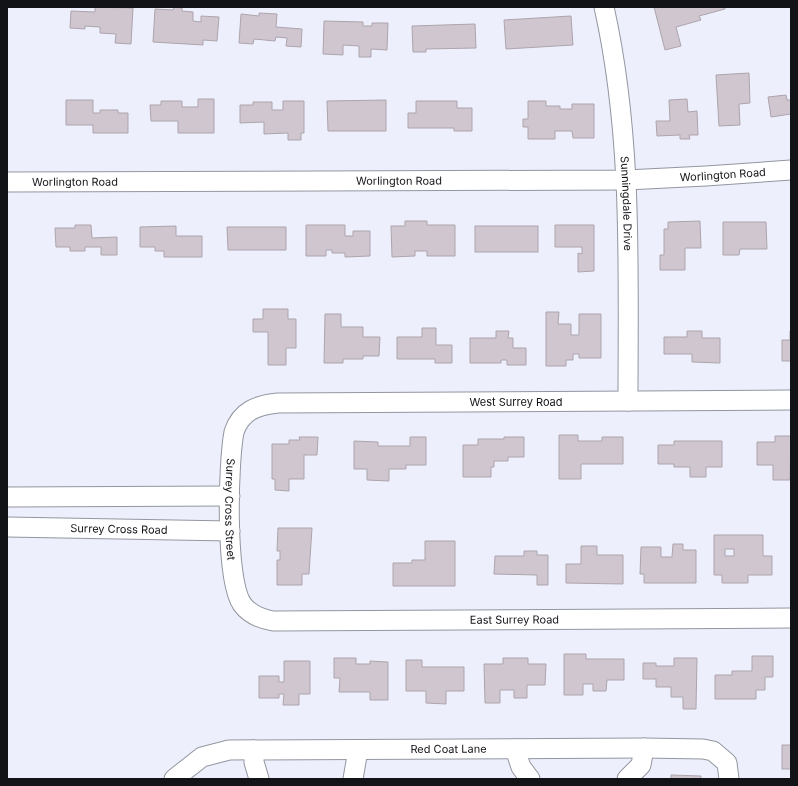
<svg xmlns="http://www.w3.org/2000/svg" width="798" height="786" viewBox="0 0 798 786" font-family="Inter,sans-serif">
<rect width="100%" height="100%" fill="#edf0fc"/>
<!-- building -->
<g fill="#cfc6cf" stroke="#ada4ad" fill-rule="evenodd">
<polygon points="95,7 133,8 131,44 115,43 116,34 100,33 100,27 85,26 85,29 70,28 71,11 95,12"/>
<polygon points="174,7 182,8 182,11 193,12 193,21 201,22 201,16 219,17 217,41 203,40 203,45 153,42 155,9 173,10"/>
<polygon points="654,7 725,7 725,9 699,16 701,20 676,27 681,46 665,50"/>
<polygon points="259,13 277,14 276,27 302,29 301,47 286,46 287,38 276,37 275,41 254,39 253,44 239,43 241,14 259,16"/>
<polygon points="571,16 573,45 506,49 504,20"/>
<polygon points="324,21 363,22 363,26 372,26 372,23 388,23 387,50 371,49 371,57 359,57 359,46 343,45 343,55 323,54"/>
<polygon points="475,24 476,48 426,49 426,52 413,52 412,26"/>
<polygon points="749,73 750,103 739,104 740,125 719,126 716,75"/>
<polygon points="786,95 787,100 791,100 791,114 771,117 768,97"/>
<polygon points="198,99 214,99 214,133 178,133 178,121 151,121 150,105 161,105 161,101 182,101 182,107 198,107"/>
<polygon points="687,99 688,112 697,111 698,135 689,135 690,139 680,139 680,135 657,136 656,121 670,121 669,100"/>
<polygon points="66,100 93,100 93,113 100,113 100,110 118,110 118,113 128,113 128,133 93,133 93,125 66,125"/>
<polygon points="386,100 386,131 328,131 327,101"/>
<polygon points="283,101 304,101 304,133 301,133 301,140 288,140 288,133 264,134 264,122 240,123 240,105 253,105 253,102 272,102 272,110 283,110"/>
<polygon points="416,101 457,101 457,108 472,108 472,131 454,131 454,128 408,128 408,113 416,113"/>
<polygon points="528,101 546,101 546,106 560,106 560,109 572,109 572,104 594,104 594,138 573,138 572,131 555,131 555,139 528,139 528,127 523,127 523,119 528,119"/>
<polygon points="405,221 427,221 427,225 455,225 455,256 427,256 427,251 415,251 415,256 392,257 391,226 405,226"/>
<polygon points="700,221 701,248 685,248 685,270 660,270 660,255 664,255 664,229 668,229 668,222"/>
<polygon points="723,222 766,222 767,249 740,249 739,255 723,255"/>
<polygon points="75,225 91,225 92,238 117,237 117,255 101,255 101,247 85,247 85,251 70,251 70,247 56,247 55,228 75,228"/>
<polygon points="306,225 345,225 345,236 353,236 353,231 370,231 370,256 345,257 345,253 332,253 332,250 326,250 326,256 306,256"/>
<polygon points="555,225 594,225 594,271 578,272 578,253 582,254 582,247 555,247"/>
<polygon points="176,226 176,236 202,236 202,257 164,257 164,251 155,251 155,247 140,247 140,227"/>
<rect x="475" y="226" width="63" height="26"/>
<polygon points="227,227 286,227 286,250 228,250"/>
<polygon points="263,309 288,309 288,319 296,319 296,348 286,348 286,365 268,365 268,332 253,332 253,319 263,319"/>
<polygon points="546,312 559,312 558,324 571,324 571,335 579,335 579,314 601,314 601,358 579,358 579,354 573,354 573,360 566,360 566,366 546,366"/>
<polygon points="325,314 341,314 341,327 363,327 363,337 380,337 379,356 363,356 363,359 343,359 343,363 324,363"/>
<polygon points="422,328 436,328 436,345 452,345 452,363 435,363 435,359 397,359 397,337 422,337"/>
<polygon points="496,331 509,331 508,338 513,338 513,348 526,348 526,365 507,365 507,360 501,360 501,363 470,363 470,338 496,338"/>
<polygon points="687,331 702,331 702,338 720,338 720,363 692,362 692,354 664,354 664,337 687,337"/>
<polygon points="790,331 791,331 791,361 782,361 782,340 790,340"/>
<polygon points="559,435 578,435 578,441 602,441 602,437 623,437 623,464 581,464 581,479 559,479"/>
<polygon points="775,436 791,436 790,480 773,480 773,465 757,465 757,442 775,442"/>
<polygon points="299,437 318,437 317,455 304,455 304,479 289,479 289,491 275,490 275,479 272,479 272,444 289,444 289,440 300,440"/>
<polygon points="410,437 426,437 426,465 406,465 406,469 389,469 389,481 367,480 367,469 354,469 354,441 378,442 378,446 410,446"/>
<polygon points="504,437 524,437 524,457 508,457 508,461 494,461 494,467 491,467 491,477 463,477 463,445 478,445 478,439 504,439"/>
<polygon points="674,441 722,441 722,467 706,467 706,477 690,477 690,467 674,467 674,464 658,464 658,445 674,445"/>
<polygon points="278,528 312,528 309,574 302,574 302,585 277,585 277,560 280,560 280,551 277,551"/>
<path d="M714 535H763V556H772V575H748V583H722V575H714ZM725 549H734V556H725Z"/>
<polygon points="425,541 455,541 455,586 393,586 393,563 412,563 412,560 425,560"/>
<polygon points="673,544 683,544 683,550 696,550 696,583 644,583 644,574 640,574 641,547 661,547 661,557 672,557"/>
<polygon points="581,546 597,546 597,555 623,555 623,584 566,583 566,564 581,564"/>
<polygon points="524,551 537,551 537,555 548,555 548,585 537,585 537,575 494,574 495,556 524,556"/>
<polygon points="564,654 586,654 586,659 624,659 624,680 607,680 606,691 593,691 593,684 583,684 583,695 564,695"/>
<polygon points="752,656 773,656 773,677 765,677 765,690 756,690 756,699 715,699 715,675 732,675 732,671 752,671"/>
<polygon points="334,658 356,658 356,664 370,664 370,661 388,662 388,700 370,700 370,692 339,692 340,678 334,678"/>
<polygon points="503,658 528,658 528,664 546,664 545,685 527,685 527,698 514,698 514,690 500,690 500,703 485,703 484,664 503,664"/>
<polygon points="674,658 697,658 696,709 683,709 683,697 671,697 671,687 656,687 656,679 643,679 643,663 656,663 656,666 674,666"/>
<polygon points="406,660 422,660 422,667 464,667 464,691 446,691 446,704 426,703 426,691 406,691"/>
<polygon points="284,661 310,661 310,694 299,694 299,705 283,705 284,694 279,694 279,698 259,698 259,676 279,676 279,682 284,682"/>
<rect x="782" y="745" width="9" height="24"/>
<polygon points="671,775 701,776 701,779 671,779"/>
</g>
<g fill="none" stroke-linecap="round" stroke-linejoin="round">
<!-- minor casing -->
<g stroke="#9296a0" stroke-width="21">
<g id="minor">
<path id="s1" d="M604 7C633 136 628 269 628 401"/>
<path id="s2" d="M7 182 626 180 706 176 791 170"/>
<path id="s3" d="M791 400 278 403C257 405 241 411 234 432 228 464 225 579 242 604 250 615 261 619 273 621L791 618"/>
<polyline points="7,497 230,496"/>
<path id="s4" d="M7 527 230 531"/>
<polyline points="515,749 521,767 530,779"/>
<polyline points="254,750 254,762 259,779"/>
<path id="s5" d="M174 779 202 757 229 750 644 748 703 749 713 751 727 763 729 779"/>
<polyline points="353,779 358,750"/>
<polyline points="627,779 641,765 644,748"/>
</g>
</g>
<!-- minor -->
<use href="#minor" stroke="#fff" stroke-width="19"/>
</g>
<g text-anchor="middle" stroke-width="3" stroke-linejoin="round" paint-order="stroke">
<!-- street labels -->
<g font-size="11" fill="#121317" stroke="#fefefe">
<text dy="4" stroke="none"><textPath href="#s2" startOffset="716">Worlington Road</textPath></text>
<text dy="4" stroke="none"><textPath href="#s2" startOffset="392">Worlington Road</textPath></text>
<text dy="4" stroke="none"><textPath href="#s2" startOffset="68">Worlington Road</textPath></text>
<text dy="4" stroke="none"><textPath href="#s1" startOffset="198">Sunningdale Drive</textPath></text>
<text x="516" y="406">West Surrey Road</text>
<text dy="4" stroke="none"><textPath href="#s3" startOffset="647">Surrey Cross Street</textPath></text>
<text dy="4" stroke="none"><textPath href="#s4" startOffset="112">Surrey Cross Road</textPath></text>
<text dy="4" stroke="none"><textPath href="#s3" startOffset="1021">East Surrey Road</textPath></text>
<text dy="4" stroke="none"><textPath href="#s5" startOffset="283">Red Coat Lane</textPath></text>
</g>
</g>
<!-- border -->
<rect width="798" height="786" fill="none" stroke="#121317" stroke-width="16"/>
</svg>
